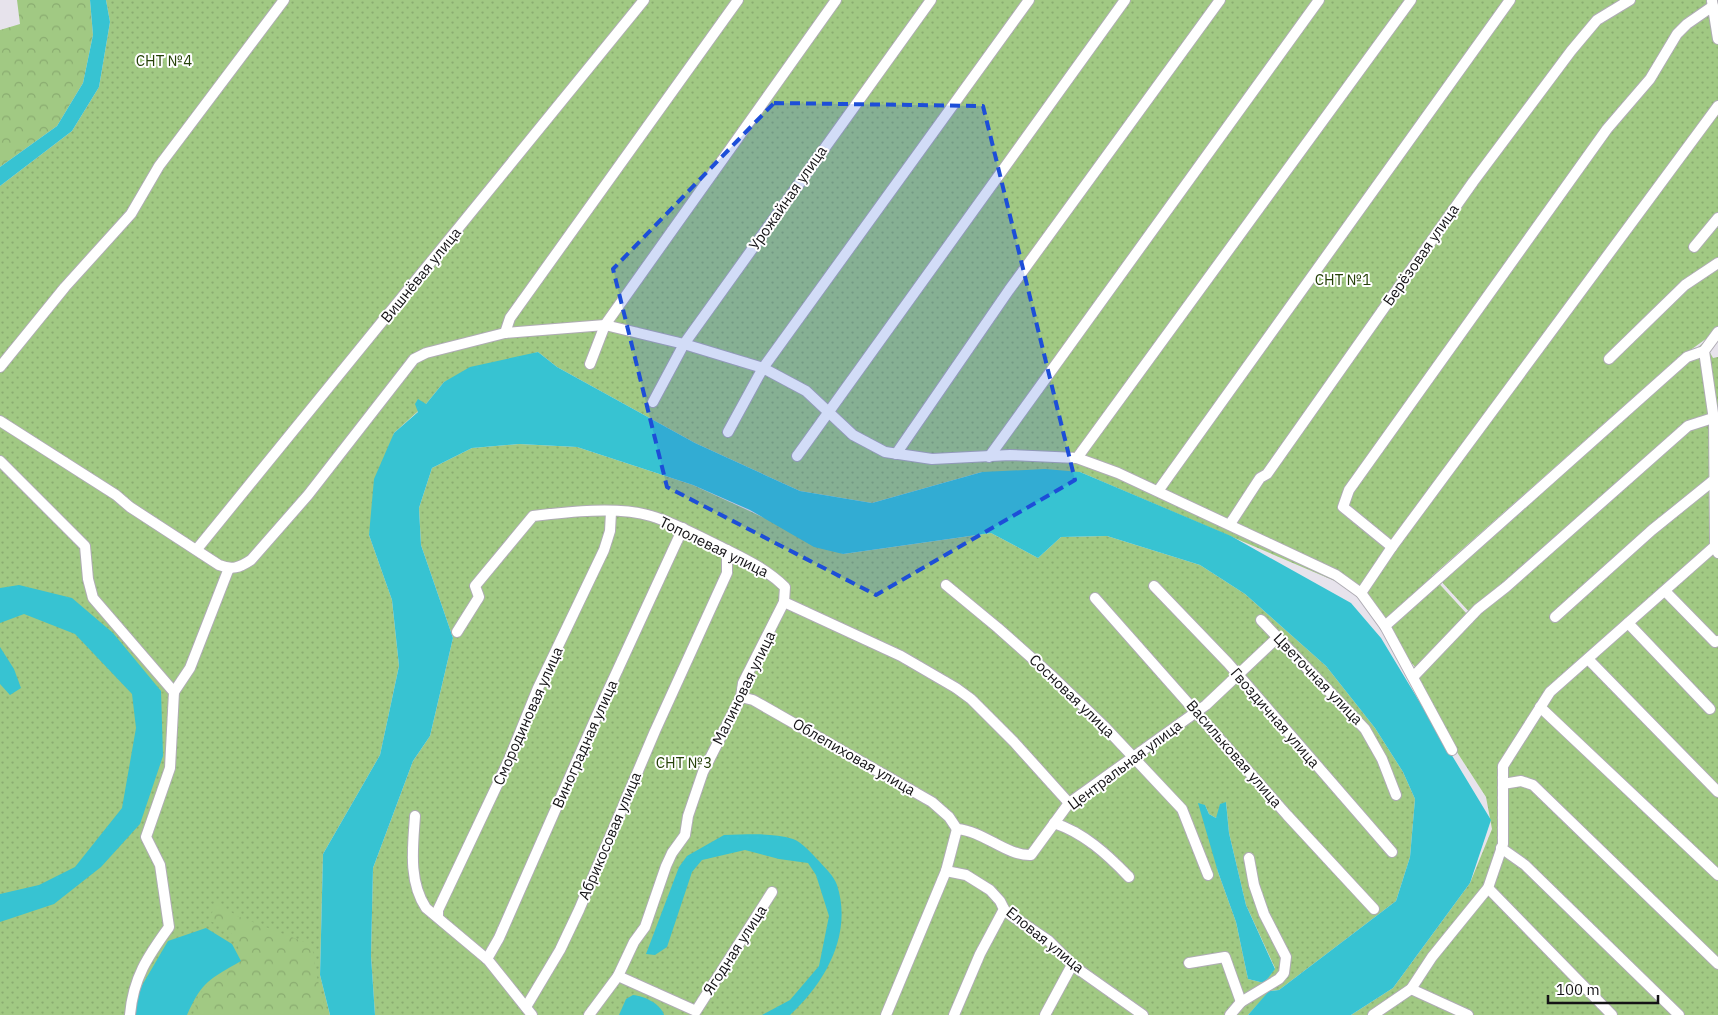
<svg xmlns="http://www.w3.org/2000/svg" width="1718" height="1015" viewBox="0 0 1718 1015" font-family="'IBM Plex Sans',sans-serif">
<defs>
<pattern id="grass-dots" width="8" height="8" patternUnits="userSpaceOnUse" patternTransform="scale(1.25)"><rect width="8" height="8" fill="#a1c983"/><path d="M2 2h.1M6 6h.1" fill="none" stroke="#8aac70" stroke-width="1.8" stroke-linecap="round"/></pattern>
<pattern id="forest-crowns" width="20" height="18" patternUnits="userSpaceOnUse" patternTransform="scale(1.25)"><rect width="20" height="18" fill="#a1c983"/><path d="M2 6a3 3 0 1 1 6 0M12 15a3 3 0 1 1 6 0" fill="none" stroke="#8aac70"/></pattern>
</defs>
<rect width="100%" height="100%" fill="#e7e3ec"/>
<!-- grass -->
<g fill="url(#grass-dots)">
<polygon points="106,0 1503,0 1508,4 1511,0 1718,0 1718,330 1670,365 1432,576 1467,614 1415,667 1349,587 1080,472 982,472 872,503 800,491 695,443 557,367 538,352 444,382 426,404 394,433 369,535 392,600 399,666 380,755 323,854 320,975 330,1015 0,1015 0,186 72,131 99,87 110,22"/>
<polygon points="1704,342 1713,358 1718,357 1718,1015 1351,1015 1393,988 1470,883 1492,829 1486,797 1411,681 1472,615 1439,579"/>
<polygon points="519,444 577,447 693,485 843,554 991,533 1038,558 1061,537 1107,536 1200,565 1245,594 1326,666 1375,728 1403,772 1415,799 1410,857 1396,901 1279,990 1270,991 1265,982 1275,968 1246,905 1229,833 1226,802 1216,818 1209,814 1205,805 1218,872 1236,922 1248,979 1264,983 1269,992 1248,1015 375,1015 371,956 373,868 413,761 430,736 453,638 421,545 419,508 432,468 472,448"/>
</g>
<!-- forest -->
<g fill="url(#forest-crowns)">
<polygon points="17,0 90,0 93,35 83,83 57,126 0,167 0,30 20,24"/>
<path d="M215 901 237 916 312 945 316 973 327 1015H193L198 996 239 951C237 933 226 927 210 921Z"/>
</g>
<!-- water -->
<g fill="#37c3d2">
<polygon points="90,0 106,0 110,22 99,87 72,131 0,186 0,167 57,126 83,83 93,35"/>
<polygon points="538,352 557,367 695,443 800,491 872,503 982,472 1045,469 1080,472 1231,536 1351,603 1381,638 1491,820 1470,883 1393,988 1351,1015 1248,1015 1269,991 1264,983 1248,979 1236,922 1218,872 1198,803 1205,805 1209,814 1216,818 1220,804 1226,802 1229,833 1246,905 1275,969 1265,982 1271,991 1279,990 1396,901 1410,857 1415,799 1403,772 1375,728 1326,666 1245,594 1200,565 1107,536 1061,537 1038,558 991,533 843,554 814,547 750,510 693,485 577,447 519,444 472,448 432,468 419,508 421,545 453,638 430,736 413,761 373,868 371,956 375,1015 330,1015 320,975 323,854 380,755 399,666 392,600 369,535 374,479 394,433 418,412 415,404 418,399 426,404 444,382 470,367"/>
<polygon points="19,585 72,598 113,633 161,691 163,756 140,824 101,867 54,904 0,922 0,894 39,885 75,867 122,808 136,728 132,694 75,634 24,614 0,623 0,588"/>
<polygon points="0,647 14,669 21,688 10,695 0,684"/>
<path d="M724 835C746 835 771 832 793 839 802 842 812 854 819 861 825 868 834 876 837 885 853 934 825 983 790 1015H762L790 1000 819 966 829 916 816 875 808 863 779 859 745 850 702 860 692 872 667 947 655 955 646 954 679 867 687 856Z"/>
<path d="M206 928 232 944 241 961C210 979 202 981 187 1015H135L137 994 168 941Z"/>
<path d="M633 995C644 996 661 1004 664 1015H619L626 999Z"/>
</g>
<g fill="none" stroke-linecap="round" stroke-linejoin="round">
<!-- minor casing -->
<g stroke="#afacb4" stroke-width="12">
<g id="minor">
<polyline points="1712,1 1718,39"/>
<polyline points="1694,247 1718,218"/>
<polyline points="1718,332 1704,351 1714,420 1715,546 1718,553"/>
<polyline points="505,333 510,318 738,0"/>
<polyline points="1609,359 1685,285 1718,263"/>
<polyline points="590,364 605,325 836,0"/>
<polyline points="0,367 65,287 131,214 159,166 284,0"/>
<polyline points="653,402 684,344 931,0"/>
<path d="M0 421 116 495 130 507 219 565C232 570 239 568 251 560L308 495 414 359 426 353 505 333 605 325 684 344 763 368 806 391 853 435 885 452 932 459 1010 455 1077 458 1118 473 1336 575 1361 593 1385 626 1452 750"/>
<polyline points="728,432 763,368 1029,0"/>
<polyline points="896,454 1009,290 1220,0"/>
<polyline points="797,456 1125,0"/>
<polyline points="989,457 1319,0"/>
<polyline points="1077,458 1411,0"/>
<path d="M0 461 85 546 88 579 93 598 174 692 170 768 146 837 160 865 169 927C148 956 133 978 130 1015"/>
<polyline points="1158,491 1510,0"/>
<polyline points="1230,524 1260,478 1267,474 1473,182 1571,51 1597,20 1630,0"/>
<polyline points="1392,547 1343,507 1349,490 1607,129 1650,79 1677,34 1687,24 1713,6"/>
<polyline points="197,549 644,0"/>
<polyline points="946,585 998,628 1053,677 1104,726 1182,809 1208,875"/>
<polyline points="1154,586 1228,663 1392,852"/>
<polyline points="1665,591 1715,642 1718,641"/>
<polyline points="1361,593 1392,547 1718,106"/>
<polyline points="1095,598 1287,815 1374,909"/>
<polyline points="1555,617 1652,530 1714,480"/>
<polyline points="1261,620 1365,729 1382,759 1396,795"/>
<polyline points="1628,623 1710,709"/>
<polyline points="1385,626 1687,357 1704,351"/>
<path d="M457 632 479 597 475 586 533 516C566 512 619 506 651 516 675 523 698 536 721 547 745 559 765 568 785 587L784 602 901 656 956 688 971 699 1014 742 1069 803"/>
<polyline points="1588,659 1718,792"/>
<polyline points="1414,676 1478,609 1506,587 1688,426 1713,418"/>
<polyline points="174,692 190,668 229,568"/>
<polyline points="741,697 753,700 932,802 949,817 957,829"/>
<polyline points="1540,707 1718,875"/>
<polyline points="1503,784 1521,781 1533,785 1718,964"/>
<path d="M415 816C413 846 408 881 426 908L488 960 532 1015"/>
<path d="M1054 823C1084 833 1107 854 1129 877"/>
<polyline points="1501,848 1525,865 1679,1015"/>
<polyline points="946,871 966,875 990,890 1000,901 1005,911 1049,941 1075,967 1143,1015"/>
<polyline points="1488,888 1612,1015"/>
<polyline points="438,917 438,910 508,762 538,688 604,550 610,531 611,512"/>
<polyline points="487,959 499,938 601,706 683,528"/>
<polyline points="1189,963 1225,957 1241,1002"/>
<polyline points="618,976 696,1011 772,892"/>
<polyline points="1411,989 1468,1015"/>
<polyline points="526,1007 560,950 579,910 655,731 727,573 727,550"/>
<polyline points="589,1015 618,976 634,942 645,927 666,866 672,853 685,835 688,816 703,772 741,697 743,683 784,602"/>
<path d="M886 1015 946 871 957 829C984 831 1006 856 1031 855L1069 803 1206 705 1278 637"/>
<polyline points="954,1015 980,954 1004,909"/>
<polyline points="1045,1015 1072,965"/>
<polyline points="1230,1015 1241,1002 1279,979 1284,973 1286,957 1264,914 1254,885 1249,858"/>
<polyline points="1373,1015 1411,989 1432,957 1488,888 1503,844 1503,766 1550,692 1715,546"/>
</g>
</g>
<!-- minor -->
<use href="#minor" stroke="#fff" stroke-width="10"/>
</g>
<!-- marked area -->
<path fill="#1d4ed8" fill-opacity="0.2" stroke="#1d4ed8" stroke-width="4" stroke-dasharray="10 6" stroke-linejoin="round" d="M774 103 983 106 1075 480 876 595 667 487 613 269Z"/>
<g text-anchor="middle" stroke-width="4" stroke-linejoin="round" paint-order="stroke">
<!-- park labels -->
<g font-size="15" fill="#264209" stroke="#fff">
<text x="164" y="66">СНТ №4</text>
<text x="1343" y="285">СНТ №1</text>
<text x="684" y="768">СНТ №3</text>
</g>
<!-- street labels -->
<g font-size="15" fill="#141316" stroke="#fff">
<text transform="translate(788 198) rotate(-55)" y="5">Урожайная улица</text>
<text transform="translate(1421 255) rotate(-55)" y="5">Берёзовая улица</text>
<text transform="translate(421 275) rotate(-51)" y="5">Вишнёвая улица</text>
<text transform="translate(714 547) rotate(26)" y="5">Тополевая улица</text>
<text transform="translate(1318 679) rotate(46)" y="5">Цветочная улица</text>
<text transform="translate(744 688) rotate(-64)" y="5">Малиновая улица</text>
<text transform="translate(1072 696) rotate(44)" y="5">Сосновая улица</text>
<text transform="translate(528 716) rotate(-66)" y="5">Смородиновая улица</text>
<text transform="translate(1275 718) rotate(49)" y="5">Гвоздичная улица</text>
<text transform="translate(585 744) rotate(-66)" y="5">Виноградная улица</text>
<text transform="translate(1234 754) rotate(49)" y="5">Васильковая улица</text>
<text transform="translate(854 757) rotate(30)" y="5">Облепиховая улица</text>
<text transform="translate(1125 765) rotate(-37)" y="5">Центральная улица</text>
<text transform="translate(610 836) rotate(-67)" y="5">Абрикосовая улица</text>
<text transform="translate(1045 940) rotate(39)" y="5">Еловая улица</text>
<text transform="translate(735 950) rotate(-57)" y="5">Ягодная улица</text>
</g>
</g>
<!-- scale -->
<path d="M1548 995v8h110v-8" fill="none" stroke="#141316" stroke-width="2.5"/>
<text x="1556" y="995" font-size="15" fill="#141316" stroke="#ffffff" stroke-width="4" paint-order="stroke">100 m</text>
</svg>
